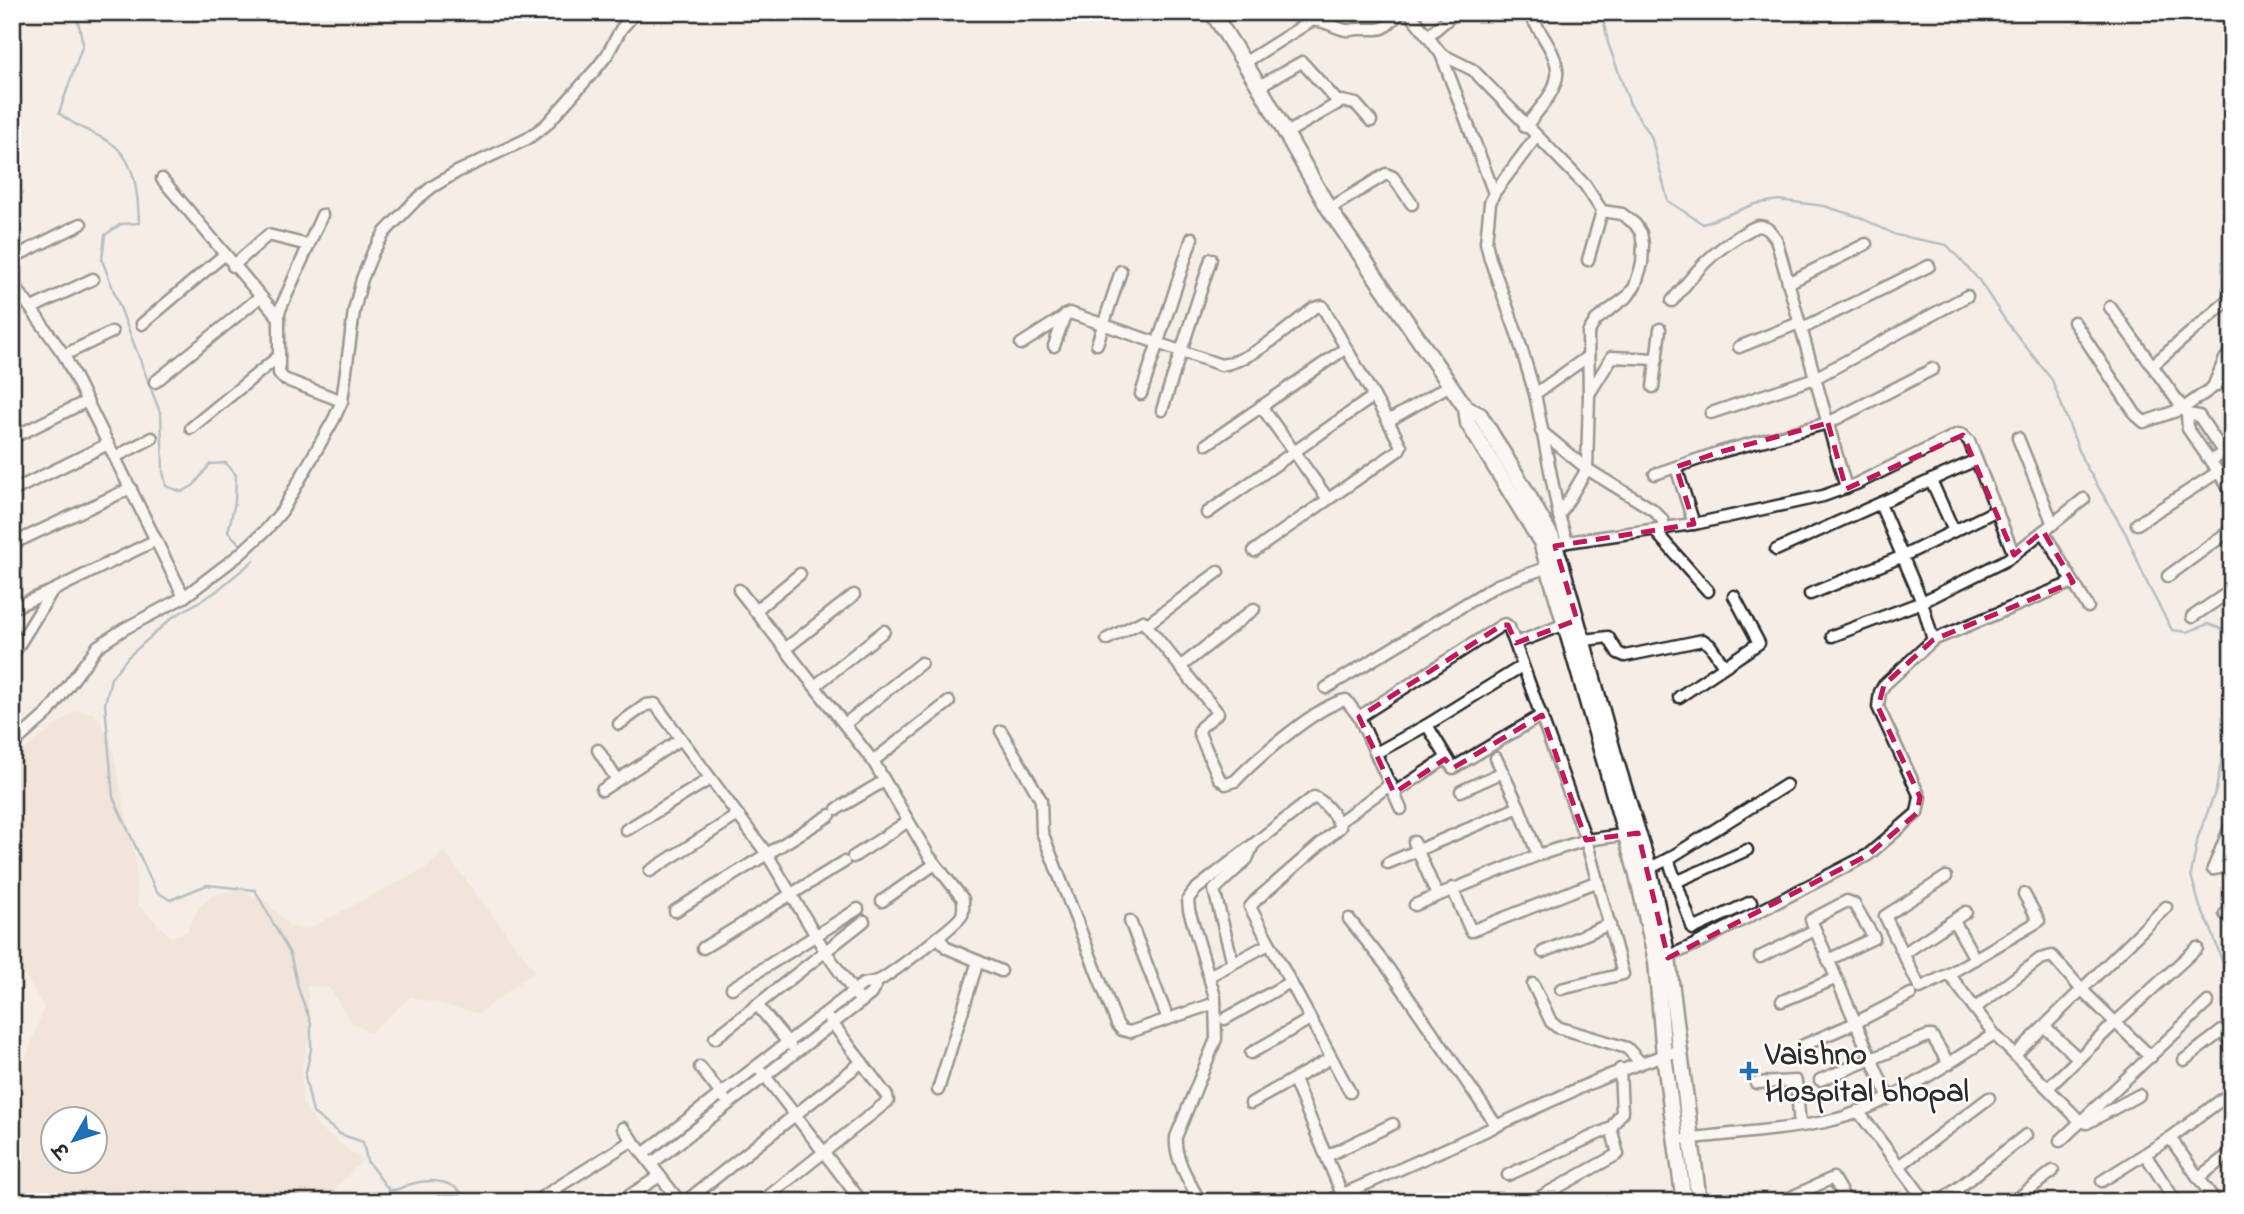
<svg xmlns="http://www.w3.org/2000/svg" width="2244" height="1214" viewBox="0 0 2244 1214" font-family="'Indie Flower','Playpen Sans Deva',sans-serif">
<rect width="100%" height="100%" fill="#f6eee6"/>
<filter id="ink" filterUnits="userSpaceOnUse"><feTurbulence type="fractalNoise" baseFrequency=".0143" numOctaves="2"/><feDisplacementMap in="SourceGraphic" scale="14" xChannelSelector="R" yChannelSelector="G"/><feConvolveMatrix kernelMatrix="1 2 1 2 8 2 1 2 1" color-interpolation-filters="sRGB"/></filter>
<g filter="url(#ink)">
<!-- built -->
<path fill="#ecd9c9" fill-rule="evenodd" d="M77 709 95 714 111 741 135 856 138 904 171 937 187 931 198 908 213 895 237 889 267 902 289 925 305 930 427 867 444 851 535 971 479 1014 411 997 370 1033 351 1022 329 988 307 986 311 1029 302 1067V1103L319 1128 363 1160 322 1202H12V1097L44 1007 12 955V759ZM52 1120H94V1162H52Z"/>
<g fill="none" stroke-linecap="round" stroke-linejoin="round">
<!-- stream -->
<g stroke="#65869e" stroke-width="2.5">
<path d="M76 12 83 44 59 113C74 126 89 131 106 140 136 156 138 194 139 223L121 224 105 235 102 260 161 415 163 471 166 486 182 492 194 485 210 464 226 463 236 475 235 502 228 532 242 546"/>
<polyline points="1602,12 1608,43 1630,104 1651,136 1668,201 1703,224 1755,204 1778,200 1824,206 1859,217 1896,235 1947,245 1979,280 2005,320 2052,380 2083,461 2126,534 2148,585 2172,630 2187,632 2208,624 2232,633"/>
<path d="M254 560 214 593 173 617 128 657 111 678 105 704 113 797 156 891 170 900 207 885 255 890 290 954 299 991 311 1023V1049L305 1077 313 1113 340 1134 363 1142 367 1161 389 1190C399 1191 403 1186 411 1184 432 1178 458 1180 467 1202"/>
<polyline points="2232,731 2223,751 2216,790 2198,837 2191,875 2200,907 2211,929 2226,972 2232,1011"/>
</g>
<!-- street casing -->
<g stroke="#2b2b2b" stroke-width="15">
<g id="street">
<polyline points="1409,12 1441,54 1494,193 1490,203 1486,242 1490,259 1517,334 1535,394 1559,516 1567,542"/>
<polyline points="1429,35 1448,19 1452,12"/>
<polyline points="1441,54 1473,70 1585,185 1602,211 1622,214 1635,224 1641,233 1643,244 1642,264 1635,286 1628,296 1596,320 1588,333 1589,395 1587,469 1559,516"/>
<path d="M1244 63 1311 21C1322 19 1332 26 1342 29 1349 32 1351 29 1358 29 1387 28 1378 34 1401 12"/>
<polyline points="1259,86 1302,62 1339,103"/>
<path d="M1525 127C1571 73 1564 70 1528 12"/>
<polyline points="1285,134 1342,101 1356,104 1371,121"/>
<polyline points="162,179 279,318"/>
<polyline points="1494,193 1536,137"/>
<polyline points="1329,209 1386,174 1393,177 1412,204"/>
<polyline points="322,215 279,312 279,373 284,379 342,401"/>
<polyline points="12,258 81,224"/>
<polyline points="1588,260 1602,211"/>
<polyline points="233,266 268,235 308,245"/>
<polyline points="12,282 64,355 184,597"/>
<polyline points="1788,283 1866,244"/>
<path d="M1672 301C1696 272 1707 256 1739 236 1745 233 1752 227 1759 226 1767 226 1772 233 1776 239L1846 488"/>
<polyline points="2110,307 2187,414 2188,429 2232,492"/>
<polyline points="32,308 93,279"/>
<polyline points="2074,322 2136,415 2144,422 2182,409 2232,374"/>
<polyline points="142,324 224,255"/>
<polyline points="1801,329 1929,266"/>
<polyline points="1021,344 1065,316"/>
<polyline points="1097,344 1121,271"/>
<path d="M1054 346 1065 315 1070 313 1221 365C1253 361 1288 327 1314 308L1322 306 1388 421 1401 446 1399 450 1254 551"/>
<polyline points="1739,347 1799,323"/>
<polyline points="64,355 112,332"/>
<polyline points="2153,365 2232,297"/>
<polyline points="155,382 260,297"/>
<polyline points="1653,387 1660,329"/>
<polyline points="2213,387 2225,359 2232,350"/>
<polyline points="1141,394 1192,238"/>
<polyline points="1535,394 1587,357"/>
<polyline points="1589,394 1612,357 1657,359"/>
<polyline points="1261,406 1328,499"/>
<polyline points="1162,410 1211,259"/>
<polyline points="1711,413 1815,378 1967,296"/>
<polyline points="2187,414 2199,416 2232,465"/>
<polyline points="1388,421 1450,385"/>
<polyline points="191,428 279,356"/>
<polyline points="1541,431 1587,469 1652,509 1662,519 1665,529"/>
<polyline points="12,438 87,401"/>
<polyline points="2018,438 2053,524"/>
<polyline points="1207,444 1346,348"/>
<polyline points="115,457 152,438"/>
<polyline points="2211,461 2232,446"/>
<polyline points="1676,467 1694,524"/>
<polyline points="1655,474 1720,452 1828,423 1933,369"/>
<polyline points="1931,480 1954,531"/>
<polyline points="12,491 108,444"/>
<polyline points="1880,504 1922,602 1933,640"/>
<polyline points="1207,513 1374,396"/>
<polyline points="2137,524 2218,472"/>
<polyline points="1655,531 1708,591"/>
<polyline points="2043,531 2088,607"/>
<polyline points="12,544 131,488"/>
<polyline points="1551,547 1567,542 1699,523 1823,496 1856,484 1958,434 1963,435 1969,441 2014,555"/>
<polyline points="1776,550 1976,460"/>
<polyline points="2168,576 2232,529"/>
<polyline points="1810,594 1901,557 1997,510"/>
<polyline points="12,608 52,591"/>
<polyline points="755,611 800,574"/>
<polyline points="2192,617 2232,590"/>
<polyline points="1146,625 1218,572"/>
<polyline points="1832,636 1922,602 2008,559 2084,499"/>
<path d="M1107 639 1143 621 1218 713 1201 727 1199 733 1219 778 1226 784 1235 781C1255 760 1319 704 1346 700L1359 717 1401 809"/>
<polyline points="1578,641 1608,637 1618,653 1625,656 1703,640 1710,645 1724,666"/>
<polyline points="1516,643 1568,623"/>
<polyline points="785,649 854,595"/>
<polyline points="12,656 52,591 156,540"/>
<polyline points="1522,666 1427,725 1453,768 1542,715"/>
<polyline points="1180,667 1254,609"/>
<polyline points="815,686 884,631"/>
<polyline points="1326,688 1497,585 1554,565"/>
<polyline points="1679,697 1759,643 1734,596"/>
<polyline points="1359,717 1502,625 1505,624 1509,627 1586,840 1623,974 1561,989"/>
<polyline points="619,724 646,705 655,704 767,854 825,951 861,1002"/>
<polyline points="845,724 921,663"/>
<polyline points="1001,731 1041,800 1042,832 1117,1024 1122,1030 1130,1032 1215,1003"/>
<polyline points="12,745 48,713 98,646 124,629 184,597 239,555 266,530 282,511 334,419 342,401 354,311 362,279 373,252 385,232 415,201 432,187 457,172 527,139 546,125 596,69 607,55 621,29 636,12"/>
<polyline points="598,750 617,780"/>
<polyline points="1376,753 1427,725"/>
<polyline points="1496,758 1519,807 1538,855"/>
<polyline points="873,761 949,702"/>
<polyline points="602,790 681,739"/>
<polyline points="1461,791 1503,772"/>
<polyline points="1394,793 1445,759"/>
<polyline points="837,809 884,781"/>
<polyline points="1339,822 1391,784"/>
<polyline points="626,830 710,779"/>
<polyline points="1414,842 1437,895"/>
<polyline points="853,857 907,822"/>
<polyline points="1668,859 1693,929 1751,902"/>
<polyline points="1388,863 1519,807"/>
<polyline points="2213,869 2232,822"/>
<polyline points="2213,869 2232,866"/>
<polyline points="650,871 738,815"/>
<polyline points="1644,871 1668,859 1786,785"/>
<polyline points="1946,877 1885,916 1920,988 1949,974 2039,921 2024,894"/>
<polyline points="1676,882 1747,850"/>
<polyline points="1452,888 1471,931 1598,881"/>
<polyline points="882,901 935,864"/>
<polyline points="1415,905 1538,855 1586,840 1630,834"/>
<polyline points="675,911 830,815"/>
<polyline points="2225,914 2232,914"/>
<polyline points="1349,919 1388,968 1497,1126"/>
<polyline points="1130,921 1168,1019"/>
<polyline points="1954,921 1975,959"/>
<polyline points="938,937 947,948 1001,971"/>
<polyline points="703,948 844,862"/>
<polyline points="1543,952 1610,924"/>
<polyline points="1903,954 1966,912"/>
<polyline points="1760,957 1815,930"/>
<polyline points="1663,959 1696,944 1868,855 1917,813 1920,797 1878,707 1880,692 1884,685 1933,640 2073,582"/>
<polyline points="1828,960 1874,938 1854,904 1847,901 1811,920 1888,1097"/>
<polyline points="1233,963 1214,890 1247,859 1253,845"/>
<polyline points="1949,974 1994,1034 2080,1121 2087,1123 2139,1095"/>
<polyline points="1209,976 1269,944"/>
<polyline points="1533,984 1551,1022 1557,1027 1627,1048 1640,1062"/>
<polyline points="732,988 858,909"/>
<polyline points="1782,1001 1835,979"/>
<polyline points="757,1005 790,1045"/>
<polyline points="1974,1009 2040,959 2052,956 2083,991 2151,1057"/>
<polyline points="1225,1019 1290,982"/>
<polyline points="2045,1027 2078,1058"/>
<polyline points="715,1038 864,921"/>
<polyline points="1804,1045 1855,1023 1911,994"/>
<polyline points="1251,1053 1310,1019"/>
<polyline points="2016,1054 2166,907"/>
<polyline points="2184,1060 2222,1031 2232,1045"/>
<polyline points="700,1067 724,1098"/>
<polyline points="762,1072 862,1202"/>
<polyline points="1294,1080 1342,1194"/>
<polyline points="1820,1080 1928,1036 1932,1036 1949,1064"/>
<polyline points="1756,1083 1796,1081 1800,1125"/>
<polyline points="2049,1087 2117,1021 2197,948"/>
<polyline points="938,1090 978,961"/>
<polyline points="1251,1103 1331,1058"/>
<polyline points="1858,1111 1926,1202"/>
<polyline points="623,1128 680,1202"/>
<polyline points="2170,1138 2216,1202"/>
<path d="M1686 1139C1733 1133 1783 1131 1829 1121 1880 1110 1950 1063 1994 1034"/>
<polyline points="2060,1141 2208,1002"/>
<path d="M643 1154 863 984C869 983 875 982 880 980 892 973 957 925 962 915 964 910 963 904 963 899L929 856 873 761 739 590"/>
<polyline points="2145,1154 2176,1202"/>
<polyline points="1327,1156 1393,1124"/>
<polyline points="651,1164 871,994 878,981"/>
<polyline points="1899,1166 1989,1098"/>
<polyline points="1508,1175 1611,1128 1622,1112 1620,1069"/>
<polyline points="2198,1178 2232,1152"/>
<polyline points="2102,1181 2170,1138 2232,1092"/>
<polyline points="765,1199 888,1101 887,1096 830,1020"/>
<polyline points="534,1202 633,1140"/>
<polyline points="619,1202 660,1176"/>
<polyline points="685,1202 862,1062"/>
<path d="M1200 1202C1190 1182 1174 1159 1176 1137L1216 1039 1215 997 1189 910 1188 899 1195 890 1314 797C1324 801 1337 817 1340 827L1256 900 1250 907 1350 1092"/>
<path d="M1325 1202C1382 1177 1440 1152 1496 1126 1557 1099 1614 1069 1679 1051"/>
<polyline points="1531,1202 1618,1154 1611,1128"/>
<polyline points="1780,1202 1833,1178 1847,1202"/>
<polyline points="1940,1202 2026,1135"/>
<polyline points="2013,1202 2053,1171"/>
</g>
</g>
<!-- secondary casing -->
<g stroke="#2b2b2b" stroke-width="19">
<g id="secondary">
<polyline points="1212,12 1259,86 1329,209 1466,408 1468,423 1541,542 1637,874 1656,961 1664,1055 1684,1202"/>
<polyline points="1466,408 1480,415 1524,488 1552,538 1561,563 1615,758 1649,868 1668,958 1699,1202"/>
</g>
</g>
<!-- street -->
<use href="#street" stroke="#fff" stroke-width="10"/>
<!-- secondary -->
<use href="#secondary" stroke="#fff" stroke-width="14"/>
</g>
</g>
<!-- marked area -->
<path d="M0 0H2244V1214H0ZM1828 423 1846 489 1963 435 2014 555 2043 531 2073 582 1933 640 1884 685 1878 707 1920 797 1917 813 1868 855 1668 958 1638 833 1586 840 1542 715 1453 768 1445 759 1394 793 1359 717 1502 625H1508L1516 643 1577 620 1555 546 1694 524 1676 467 1720 452Z" fill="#f6eee6" fill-opacity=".55" fill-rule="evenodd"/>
<path fill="none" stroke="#c2185b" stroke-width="5" stroke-dasharray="14 9" stroke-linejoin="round" d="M1828 423 1846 489 1963 435 2014 555 2043 531 2073 582 1933 640 1884 685 1878 707 1920 797 1917 813 1868 855 1668 958 1638 833 1586 840 1542 715 1453 768 1445 759 1394 793 1359 717 1502 625H1508L1516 643 1577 620 1555 546 1694 524 1676 467 1720 452Z"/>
<!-- markers -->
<path fill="#1f6fb2" stroke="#fff" stroke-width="2.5" d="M1745.5 1060.5h7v7h7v7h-7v7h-7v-7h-7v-7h7z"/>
<g text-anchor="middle" stroke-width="5" stroke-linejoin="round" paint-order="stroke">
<!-- poi labels -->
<g font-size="32" font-weight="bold" fill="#2b2b2b" stroke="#fff" text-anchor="start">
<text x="1765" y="1064">Vaishno<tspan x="1765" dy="37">Hospital bhopal</tspan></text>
</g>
</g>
<!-- margin -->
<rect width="2244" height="1214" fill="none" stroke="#fff" stroke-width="42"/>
<rect x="21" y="21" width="2202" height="1172" fill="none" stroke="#2b2b2b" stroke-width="2.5" filter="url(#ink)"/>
<!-- north arrow -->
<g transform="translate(74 1140) rotate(231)"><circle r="33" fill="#ffffff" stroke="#aaaaaa" stroke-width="2"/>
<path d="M0-5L12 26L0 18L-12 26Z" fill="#1f6fb2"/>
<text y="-10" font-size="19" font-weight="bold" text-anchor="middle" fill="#2b2b2b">उ</text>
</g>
</svg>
